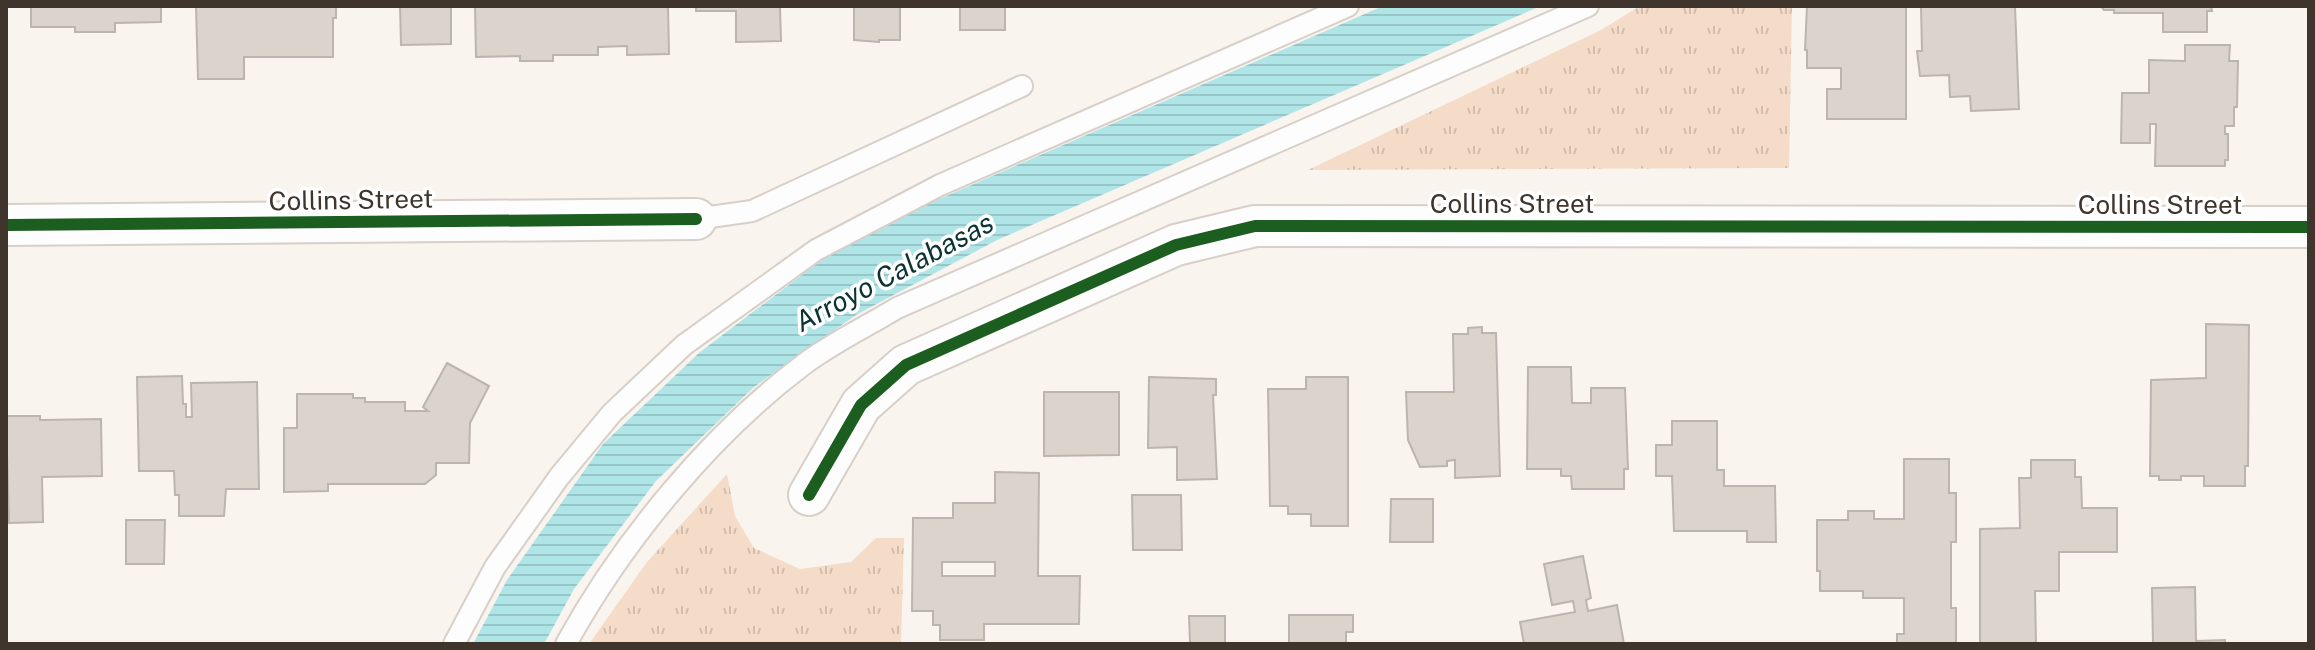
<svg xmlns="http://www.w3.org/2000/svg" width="2315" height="650" viewBox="0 0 2315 650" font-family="'Public Sans',sans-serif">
<defs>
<pattern id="grass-tufts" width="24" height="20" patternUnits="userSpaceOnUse" patternTransform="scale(2)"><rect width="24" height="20" fill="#f4dcc8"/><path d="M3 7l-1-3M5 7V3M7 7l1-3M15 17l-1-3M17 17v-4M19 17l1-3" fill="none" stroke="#d2bdac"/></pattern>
<pattern id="water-rules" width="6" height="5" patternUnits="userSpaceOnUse" patternTransform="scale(2)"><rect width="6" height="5" fill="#b0e5e8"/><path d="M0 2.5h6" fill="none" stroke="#98c5c7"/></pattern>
</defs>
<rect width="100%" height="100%" fill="#faf4ef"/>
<!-- grass -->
<g fill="url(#grass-tufts)">
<polygon points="1640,6 1792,6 1789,168 1308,170 1601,30"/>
<polygon points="727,474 735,516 754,548 800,569 851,562 876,538 904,538 901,644 589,644 647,562"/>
</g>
<!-- water -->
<polygon fill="url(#water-rules)" points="1383,6 1541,6 997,240 856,315 754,387 656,481 574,589 544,644 473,644 507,580 603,444 700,352 827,256 930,203"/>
<!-- building -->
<g fill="#dbd4cd" stroke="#bcb4ae" stroke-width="2" fill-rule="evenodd">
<polygon points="31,6 161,6 161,22 115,23 115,32 75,32 75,27 31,27"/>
<polygon points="196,6 336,6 336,18 333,18 333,57 244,57 244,79 198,79"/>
<polygon points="400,6 451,6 451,44 401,45"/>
<polygon points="475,6 668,6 669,54 627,55 627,46 598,47 598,55 553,55 553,61 520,61 520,56 476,57"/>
<polygon points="696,6 783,6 780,7 781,41 736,42 736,11 696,11"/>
<polygon points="854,6 900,6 900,40 879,40 879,42 854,40"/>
<rect x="960" y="6" width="45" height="24"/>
<polygon points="1807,6 1906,6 1906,119 1827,119 1827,89 1841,89 1841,68 1807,68 1807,50 1805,50"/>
<polygon points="1921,6 2015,6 2019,109 1971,111 1970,96 1950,97 1949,75 1920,76 1917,51 1922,51"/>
<polygon points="2101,6 2211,6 2212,11 2207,11 2207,32 2163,32 2163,13 2114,13 2114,10 2104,10"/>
<polygon points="2185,45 2230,45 2229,61 2238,61 2237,107 2234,107 2234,126 2225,126 2225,134 2228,134 2228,160 2225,160 2225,166 2155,166 2156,124 2150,124 2150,143 2121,143 2122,93 2149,93 2149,60 2185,61"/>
<polygon points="2206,324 2249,325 2248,466 2245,466 2245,486 2204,486 2204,476 2181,476 2181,480 2159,480 2159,476 2150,476 2151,380 2206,378"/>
<polygon points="1482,327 1482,333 1496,333 1500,476 1455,478 1455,460 1447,461 1447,466 1420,467 1408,440 1406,392 1454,392 1453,334 1468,334 1468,328"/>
<polygon points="447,363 489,386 470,423 469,463 436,463 436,475 425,484 328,484 328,491 284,492 284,428 297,428 297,394 353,394 353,398 365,398 365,402 405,402 405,411 428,411 423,407"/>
<polygon points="1528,367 1571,367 1572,403 1591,403 1591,388 1625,388 1628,469 1624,469 1624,489 1572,489 1571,476 1561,476 1561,469 1527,469"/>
<polygon points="182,376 183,404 186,404 186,417 192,417 191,383 257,382 259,489 226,489 224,516 179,516 179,495 175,495 174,471 139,471 137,377"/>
<polygon points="1149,377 1216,379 1216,395 1213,395 1217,479 1177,480 1177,447 1148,448"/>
<polygon points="1306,377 1348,377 1348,526 1311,526 1311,514 1288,514 1288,506 1270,506 1268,389 1306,389"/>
<polygon points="1044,392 1119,392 1119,455 1044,456"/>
<polygon points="6,416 40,416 40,420 101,419 102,476 42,477 43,522 9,523"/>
<polygon points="1672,421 1717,421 1717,470 1724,470 1724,486 1775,486 1776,542 1747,542 1747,531 1674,531 1672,476 1656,476 1656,445 1672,445"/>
<polygon points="1904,459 1949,459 1949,493 1956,493 1956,542 1951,542 1951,608 1956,608 1956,644 1897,644 1897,634 1904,634 1904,598 1863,598 1863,591 1820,591 1820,571 1817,571 1817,520 1848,520 1848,511 1874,511 1874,519 1904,519"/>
<polygon points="2031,460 2075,460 2075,477 2081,477 2082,508 2117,508 2117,552 2059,552 2059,591 2035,591 2036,644 1980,644 1980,529 2020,528 2019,478 2031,478"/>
<path d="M995 472 1039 473 1038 576H1080L1079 624H984V640H940V625H933V611H912L913 518H953V503H995ZM942 562H995V576H942Z"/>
<polygon points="1132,495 1181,495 1182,550 1133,550"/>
<polygon points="1391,499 1433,499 1433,542 1390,542"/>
<polygon points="126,520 165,520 164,564 126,564"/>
<polygon points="1583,556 1591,598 1586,600 1588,611 1617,605 1624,644 1524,644 1520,622 1575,612 1573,601 1552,605 1544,564"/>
<polygon points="2195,587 2196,641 2225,640 2225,644 2153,644 2152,588"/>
<polygon points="1289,615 1353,615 1353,632 1346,632 1346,644 1289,644"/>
<polygon points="1189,616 1225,616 1225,644 1145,644 1190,643"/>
</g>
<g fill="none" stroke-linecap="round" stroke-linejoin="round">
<!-- lane casing -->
<g stroke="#d7cfc8" stroke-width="24">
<g id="lane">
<polyline points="696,219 752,211 1022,86"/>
<polyline points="454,644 495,567 559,477 612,413 684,345 816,250 940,185 1348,6"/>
<path d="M566 644C622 542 710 435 803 365 832 343 866 327 897 308L1588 6"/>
</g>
</g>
<!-- street casing -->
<g stroke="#d7cfc8" stroke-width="44">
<g id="street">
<polyline points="6,225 696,219"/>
<polyline points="809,495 861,405 906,365 1176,245 1255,226 2309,227"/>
</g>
</g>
<!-- lane -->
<use href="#lane" stroke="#fefdfd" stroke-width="20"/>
<!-- street -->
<use href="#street" stroke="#fefdfd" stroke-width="40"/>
<!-- cycleway casing -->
<g stroke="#fff" stroke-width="17">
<g id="cycleway">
<polyline points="6,225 696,219"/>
<polyline points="809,495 861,405 906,365 1176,245 1255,226 2309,227"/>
</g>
</g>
<!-- cycleway -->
<use href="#cycleway" stroke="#1b5e20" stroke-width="12"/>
</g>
<g text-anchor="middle" stroke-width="7" stroke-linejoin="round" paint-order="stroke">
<!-- street labels -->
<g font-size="26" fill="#40352c" stroke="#fff">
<text transform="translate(351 200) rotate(-1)" y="9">Collins Street</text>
<text x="1512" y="213">Collins Street</text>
<text x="2160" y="214">Collins Street</text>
</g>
<!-- water labels -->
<g font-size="28" font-style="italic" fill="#0a3235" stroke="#fff">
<text transform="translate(894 272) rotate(-28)" y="10">Arroyo Calabasas</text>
</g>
</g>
<!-- border -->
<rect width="2315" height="650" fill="none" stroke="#40352c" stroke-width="16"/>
</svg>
